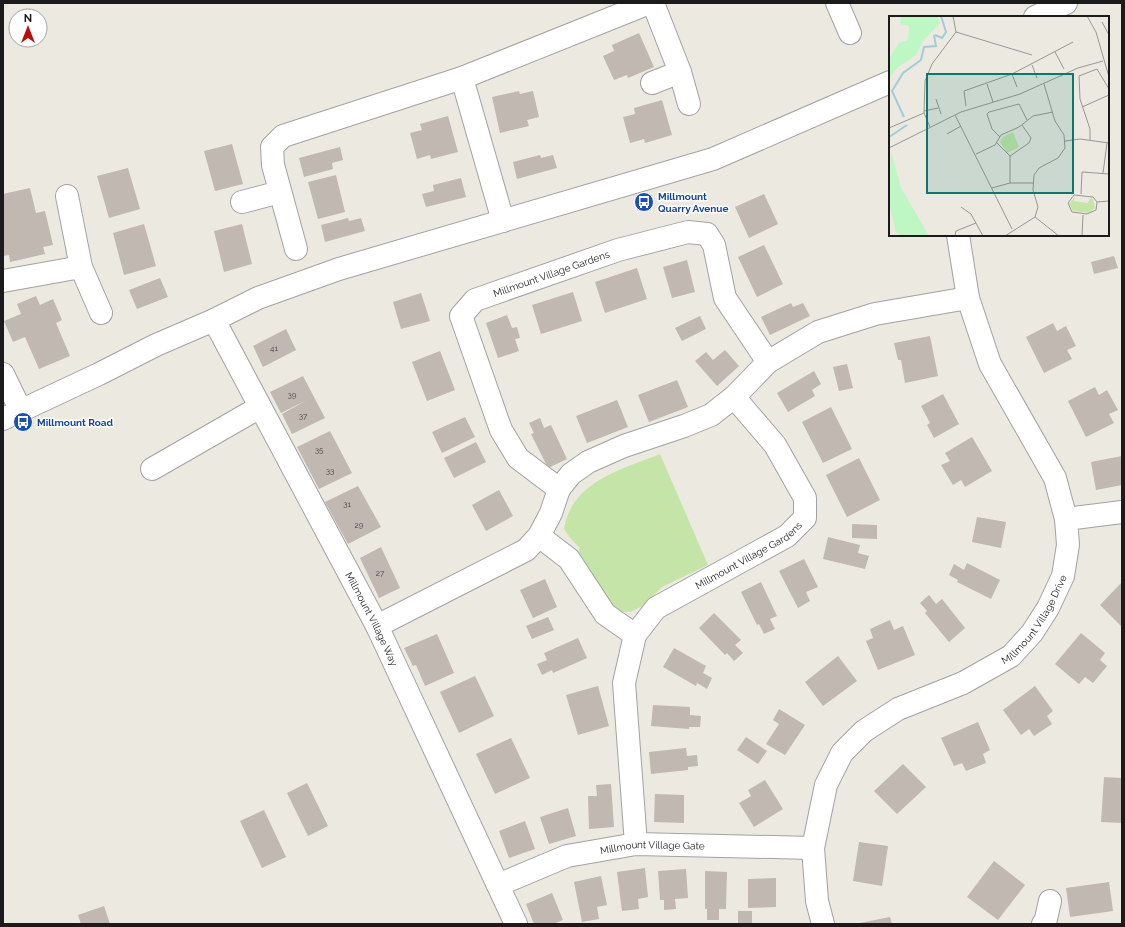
<svg xmlns="http://www.w3.org/2000/svg" width="1125" height="927" viewBox="0 0 1125 927" font-family="Raleway,sans-serif">
<rect width="100%" height="100%" fill="#ece9e1"/>
<!-- grass -->
<path fill="#c5e5a8" d="M660 454 708 565 662 587 643 606 630 612 616 611 577 553 580 548 571 539 564 529C571 482 622 469 660 454Z"/>
<!-- building -->
<g fill="#c0b8b1">
<polygon points="639,33 654,67 628,78 627,75 614,80 603,56 614,51 612,45"/>
<polygon points="519,91 520,94 533,91 539,117 527,120 529,126 500,133 492,97"/>
<polygon points="662,100 672,135 645,143 644,139 630,143 623,117 635,114 634,108"/>
<polygon points="448,116 458,152 431,159 430,155 417,159 410,133 422,130 420,124"/>
<polygon points="232,144 243,184 215,191 204,151"/>
<polygon points="340,147 343,160 332,163 333,169 304,177 299,158"/>
<polygon points="540,155 541,158 553,155 557,168 517,179 513,162"/>
<polygon points="128,168 140,209 109,218 97,176"/>
<polygon points="336,175 345,212 318,219 308,182"/>
<polygon points="461,178 466,197 426,207 422,194 434,191 433,185"/>
<polygon points="30,188 36,213 45,211 53,245 43,247 45,254 10,262 9,255 3,256 3,194"/>
<polygon points="764,194 778,224 749,238 735,207"/>
<polygon points="348,218 349,221 361,218 365,231 325,242 321,225"/>
<polygon points="144,224 156,266 124,275 113,233"/>
<polygon points="242,224 252,264 224,272 214,231"/>
<polygon points="764,245 783,284 757,297 738,257"/>
<polygon points="1114,256 1118,268 1094,274 1091,262"/>
<polygon points="687,260 695,292 672,298 663,267"/>
<polygon points="637,268 647,299 605,313 595,282"/>
<polygon points="160,278 168,297 137,309 129,290"/>
<polygon points="573,292 582,321 541,334 532,305"/>
<polygon points="421,293 430,321 401,329 393,302"/>
<polygon points="36,296 40,305 53,299 62,320 56,323 70,356 39,369 25,337 13,342 4,321 21,314 17,304"/>
<polygon points="791,303 793,307 803,303 810,316 770,335 761,317"/>
<polygon points="507,315 512,328 517,327 520,338 515,339 519,351 498,358 486,323"/>
<polygon points="700,316 706,329 682,341 675,328"/>
<polygon points="1053,323 1057,331 1066,326 1076,346 1067,350 1072,359 1044,373 1026,337"/>
<polygon points="286,329 296,350 263,367 253,346"/>
<polygon points="930,336 938,376 905,383 901,360 898,360 894,343"/>
<polygon points="725,350 739,366 717,386 695,361 706,352 713,360"/>
<polygon points="440,351 455,390 427,401 412,362"/>
<polygon points="847,364 853,388 839,391 833,367"/>
<polygon points="814,371 821,384 812,390 815,396 788,412 777,393"/>
<polygon points="303,376 325,418 292,434 282,414 307,400 281,413 270,392"/>
<polygon points="677,380 688,407 649,422 638,395"/>
<polygon points="1095,387 1099,395 1107,390 1118,410 1109,414 1114,423 1086,437 1068,401"/>
<polygon points="943,394 959,424 934,438 927,425 930,423 921,406"/>
<polygon points="617,400 628,427 587,443 576,416"/>
<polygon points="831,407 852,449 823,463 802,422"/>
<polygon points="465,417 475,437 442,453 432,432"/>
<polygon points="540,418 544,428 551,425 567,459 548,468 531,434 534,433 529,423"/>
<polygon points="330,431 352,473 319,489 297,447"/>
<polygon points="972,437 992,471 965,487 961,480 953,485 941,465 950,461 945,453"/>
<polygon points="476,442 486,462 454,478 444,458"/>
<polygon points="1122,456 1122,485 1096,490 1091,462"/>
<polygon points="859,458 880,500 847,517 826,475"/>
<polygon points="358,486 381,527 348,544 325,502"/>
<polygon points="499,490 513,516 486,531 472,505"/>
<polygon points="977,517 1006,522 1001,548 972,542"/>
<polygon points="852,524 877,525 877,539 852,538"/>
<polygon points="828,537 860,545 858,553 869,556 865,569 823,559"/>
<polygon points="381,547 400,588 379,598 360,558"/>
<polygon points="804,559 818,587 806,592 810,601 798,608 779,571"/>
<polygon points="967,563 1000,580 991,599 957,582 958,580 949,575 954,564 964,570"/>
<polygon points="545,579 557,607 533,618 520,590"/>
<polygon points="761,582 777,616 770,619 775,629 764,634 759,624 757,625 741,592"/>
<polygon points="1122,582 1122,627 1100,605"/>
<polygon points="929,595 936,604 942,599 965,628 949,642 925,613 927,611 920,603"/>
<polygon points="714,613 741,640 735,645 743,653 734,661 727,653 725,655 699,628"/>
<polygon points="548,617 554,630 532,639 526,626"/>
<polygon points="890,620 894,630 903,626 915,655 878,670 866,641 873,638 870,629"/>
<polygon points="1081,633 1105,653 1100,660 1107,666 1093,683 1085,677 1079,684 1055,664"/>
<polygon points="437,634 454,673 425,686 416,665 413,666 404,648"/>
<polygon points="578,638 587,658 553,673 552,670 542,675 537,664 547,660 544,653"/>
<polygon points="674,648 706,666 703,673 712,678 707,689 697,683 696,686 663,667"/>
<polygon points="838,656 857,681 823,706 805,682"/>
<polygon points="475,676 494,716 459,733 440,692"/>
<polygon points="598,686 609,726 578,735 566,695"/>
<polygon points="1035,686 1053,711 1047,716 1052,724 1034,736 1029,729 1021,735 1003,710"/>
<polygon points="653,705 690,707 690,715 701,716 700,727 689,727 689,729 651,726"/>
<polygon points="779,709 805,725 785,755 766,744 779,724 773,720"/>
<polygon points="978,722 990,750 983,754 986,763 966,771 962,763 954,766 941,738"/>
<polygon points="746,737 767,751 758,764 737,750"/>
<polygon points="511,738 530,778 495,794 476,754"/>
<polygon points="686,748 687,756 697,755 698,766 688,767 688,770 651,774 649,752"/>
<polygon points="903,764 926,787 897,814 874,791"/>
<polygon points="1104,777 1122,778 1122,823 1101,822"/>
<polygon points="765,780 783,809 754,827 739,803 751,796 748,790"/>
<polygon points="307,783 328,826 308,836 287,793"/>
<polygon points="611,784 614,827 589,829 588,796 597,796 596,785"/>
<polygon points="655,794 684,795 684,823 654,822"/>
<polygon points="568,808 576,836 549,844 540,817"/>
<polygon points="264,810 286,857 262,868 240,821"/>
<polygon points="525,821 535,849 509,858 499,831"/>
<polygon points="859,842 888,846 882,886 853,881"/>
<polygon points="994,861 1025,885 998,920 967,897"/>
<polygon points="645,868 648,897 638,899 639,909 622,911 617,872"/>
<polygon points="686,869 688,898 675,899 676,909 664,910 664,900 660,900 658,871"/>
<polygon points="705,871 727,872 726,909 719,909 719,920 707,920 707,909 705,909"/>
<polygon points="601,876 607,905 597,907 599,919 582,922 574,882"/>
<polygon points="776,878 776,907 748,908 748,879"/>
<polygon points="1109,882 1113,911 1070,917 1066,888"/>
<polygon points="552,893 563,920 553,924 534,924 526,904"/>
<polygon points="104,906 110,924 81,924 78,915"/>
<rect x="738" y="911" width="14" height="13"/>
<polygon points="890,917 892,924 860,924 860,923"/>
</g>
<g fill="none" stroke-linecap="round" stroke-linejoin="round">
<!-- minor casing -->
<g stroke="#a2a2a2" stroke-width="24">
<g id="minor">
<polyline points="653,3 680,72 689,104"/>
<polyline points="837,3 850,33"/>
<polyline points="1035,17 1066,3"/>
<polyline points="462,78 503,221"/>
<polyline points="652,83 680,72"/>
<polyline points="67,196 81,267 101,313"/>
<polyline points="242,202 280,192"/>
<polyline points="296,249 273,165 272,147 283,136 462,78 649,3"/>
<polyline points="3,281 81,267"/>
<path id="s1" d="M214 320 377 626 516 924"/>
<polyline points="3,374 21,411"/>
<polyline points="3,419 99,374 156,345 214,320 258,298 339,269 713,159 890,82"/>
<polyline points="152,469 260,407"/>
<path id="s2" d="M559 489 518 458 501 430 461 316 475 300 618 250 688 232 707 234 714 245 725 298 768 362"/>
<polyline points="1066,519 1122,512"/>
<path id="s3" d="M539 536 569 559 605 614 635 635 656 608 787 536 805 518V498L775 445 734 397"/>
<polyline points="377,626 526,550 539,536 551,513 559,489 571,474 588,462 624,446 684,426 711,415 734,397 768,362 818,332 875,314 968,298"/>
<polyline points="635,635 624,683 636,844"/>
<path id="s4" d="M498 885 567 856 636 844 813 848"/>
<path id="s5" d="M823 924 817 901 813 848 826 785 842 753 864 731 898 709 963 683 1011 656 1032 633 1048 608 1063 576 1068 545 1066 519 1055 478 990 364 968 298 958 235"/>
<polyline points="1043,924 1045,923 1050,901"/>
</g>
</g>
<!-- minor -->
<use href="#minor" stroke="#fff" stroke-width="22"/>
</g>
<!-- icons -->
<defs>
<g id="bus-disc" transform="scale(1)"><circle r="9.5" fill="#1a4fb4" stroke="#fff"/><path d="M-5-6H5V4H4V6H2V4H-2V6H-4V4H-5ZM-3.5-4V0h7V-4ZM-3.5 1.2v1.5H-2V1.2ZM2 1.2v1.5H3.5V1.2Z" fill="#fff"/></g>
</defs>
<g fill-rule="evenodd">
<use href="#bus-disc" x="644" y="202"/>
<use href="#bus-disc" x="23" y="422"/>
</g>
<g text-anchor="middle" stroke-width="3" stroke-linejoin="round" paint-order="stroke">
<!-- number labels -->
<g font-size="8" fill="#444240">
<text x="274" y="351">41</text>
<text x="292" y="398">39</text>
<text x="303" y="419">37</text>
<text x="319" y="453">35</text>
<text x="330" y="474">33</text>
<text x="347" y="507">31</text>
<text x="359" y="528">29</text>
<text x="380" y="576">27</text>
</g>
<!-- transit labels -->
<g font-size="10" font-weight="bold" fill="#164399" stroke="#fff" text-anchor="start">
<text x="658" y="200">Millmount<tspan x="658" dy="12">Quarry Avenue</tspan></text>
<text x="37" y="426">Millmount Road</text>
</g>
<!-- street labels -->
<g font-size="10" fill="#1b1b1b" stroke="#fff">
<text dy="4" stroke="none"><textPath href="#s2" startOffset="307">Millmount Village Gardens</textPath></text>
<text dy="4" stroke="none"><textPath href="#s3" startOffset="281">Millmount Village Gardens</textPath></text>
<text dy="4" stroke="none"><textPath href="#s5" startOffset="417">Millmount Village Drive</textPath></text>
<text dy="4" stroke="none"><textPath href="#s1" startOffset="338">Millmount Village Way</textPath></text>
<text dy="4" stroke="none"><textPath href="#s4" startOffset="161">Millmount Village Gate</textPath></text>
</g>
</g>
<!-- overview -->
<g transform="translate(889 16)">
<rect width="220" height="220" fill="#ece9e1"/>
<path d="M124 116 130 131 118 137 111 126 114 121ZM186 181 185 185 199 187 201 182 204 183 206 192 200 197 184 195 180 188Z" fill="#c5e5a8"/>
<path d="M12 0H48L51 7 34 25 27 39 9 51 0 63V43L10 27 19 24 20 10 11 8ZM2 135 12 172 40 220H13L7 217 0 186Z" fill="#bef6c4"/>
<path fill="none" stroke="#a3ccd8" stroke-width="2" d="M46 19 53 22 57 16 52 0M15 101 3 75 14 57 32 44 35 31 47 30 45 19M0 121 18 109"/>
<path fill="none" stroke="#989792" stroke-width="1" d="M198 0 207 16 220 61M213 6 220 19M67 16 143 39M166 36 175 53M143 49 148 62M123 58 128 71M98 68 104 86M47 83 52 98M77 90 75 75 123 58 184 26M193 91 220 79M35 95 49 92M66 99 123 213M41 111 35 97 36 65 43 48 67 16 64 0M0 112 35 97M58 118 72 110M111 121 103 113 98 98 100 96 130 88 138 104M201 124V113L191 83 190 60 208 53 220 73M176 125 191 123 220 127M108 127 121 140 140 127 142 122 133 109M0 132 72 96 131 78 189 52 214 45M87 138 106 129 112 119 130 111 144 100 164 96M121 140V167M214 157 218 127M103 172 121 167H144M192 178 193 156 220 158M185 179 204 181 208 186 207 194 198 198 183 196 179 187ZM208 186 220 185M72 191 82 198 94 220M146 201 170 220M66 220 67 215 87 207M116 220 146 201 149 191 144 174 145 159 150 152 169 142 176 132 175 119 166 105 155 68M193 220 194 199"/>
<path fill="#0f766e" fill-opacity="0.15" stroke="#0f766e" stroke-width="2" d="M38 58H184V177H38Z"/>
<rect width="220" height="220" fill="none" stroke="#1b1b1b" stroke-width="2"/>
</g>
<!-- border -->
<rect width="1125" height="927" fill="none" stroke="#1b1b1b" stroke-width="8"/>
<!-- north arrow -->
<g transform="translate(28 28)"><circle r="19" fill="#ffffff" stroke="#a4a4a4"/>
<path d="M0-3L7 15L0 10L-7 15Z" fill="#bc0c0a"/>
<text y="-6" font-size="11" font-weight="bold" text-anchor="middle" fill="#1b1b1b">N</text>
</g>
</svg>
